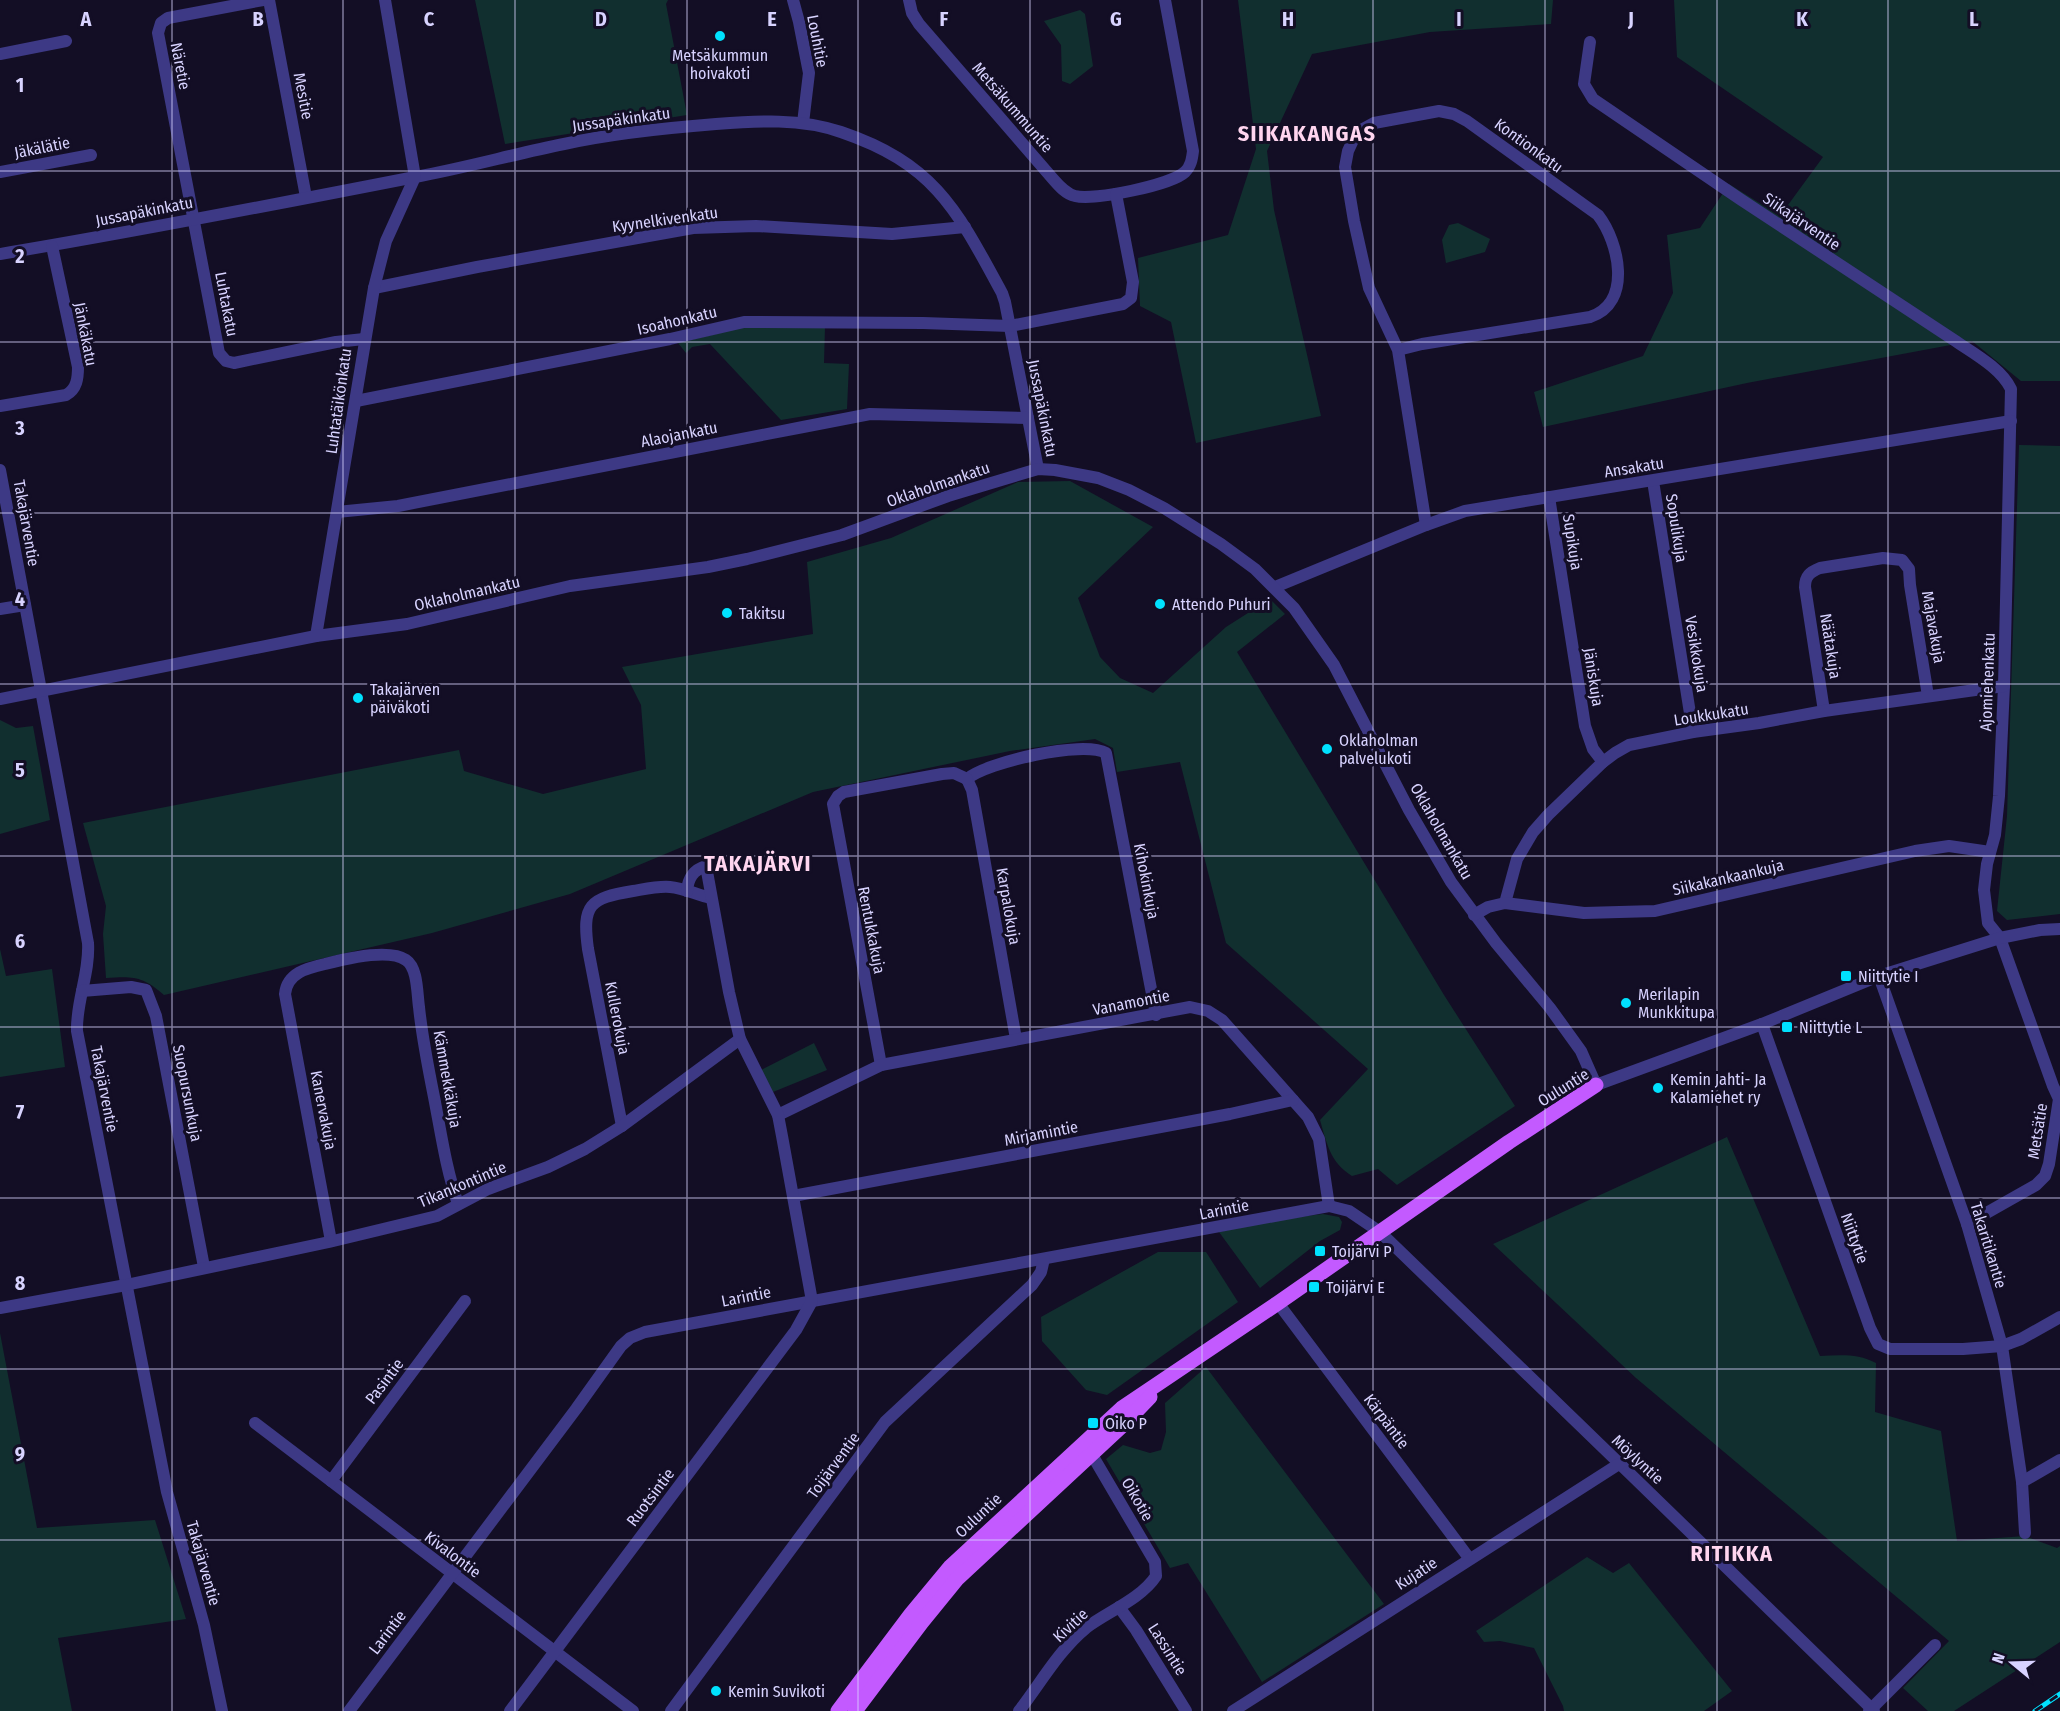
<svg xmlns="http://www.w3.org/2000/svg" width="2060" height="1711" viewBox="0 0 2060 1711" font-family="'Fira Sans Condensed',sans-serif">
<rect width="100%" height="100%" fill="#130e25"/>
<!-- green -->
<g fill="#112f2f">
<polygon points="475,0 668,0 666,4 687,115 505,144"/>
<polygon points="1238,0 1553,0 1551,24 1430,32 1312,54 1267,151 1274,210 1321,416 1196,443 1171,322 1140,306 1138,258 1228,235 1256,149"/>
<polygon points="1674,0 2060,0 2060,381 2021,381 1972,341 1747,383 1543,427 1534,392 1643,356 1673,293 1667,235 1700,228 1729,184 1780,216 1823,157 1677,57"/>
<polygon points="1080,10 1085,14 1093,66 1070,84 1062,81 1061,45 1044,21"/>
<polygon points="1458,223 1490,239 1485,252 1446,263 1442,240 1449,225"/>
<polygon points="753,325 825,327 824,363 849,364 847,409 781,420 710,344 692,347 686,353 678,343"/>
<polygon points="2019,445 2060,446 2060,914 2007,920 1997,911 2007,816"/>
<path d="M1070 481 1153 527 1078 598 1100 657 1120 678 1153 693 1226 627 1270 599 1285 614 1237 652 1444 995 1515 1106 1397 1185 1378 1169 1352 1176C1330 1162 1327 1144 1320 1120L1368 1069 1226 943 1180 762 1117 772 1113 748 1095 739 1010 751 813 792 570 894 432 933 164 995C143 976 133 976 106 978L103 934 106 906 83 823 459 750 464 771 543 794 646 769 641 705 622 667 813 634 807 562 891 538 1018 482Z"/>
<polygon points="0,720 16,728 33,726 50,820 0,834"/>
<polygon points="0,949 6,976 52,969 65,1067 0,1077"/>
<polygon points="814,1043 827,1070 773,1092 761,1070"/>
<path d="M1727 1137 1820 1356C1839 1355 1858 1353 1876 1363L1875 1412 1941 1431 1957 1541 2025 1536 2057 1548 2060 1546V1642L1954 1711H1928L1903 1688 1949 1641 1636 1378 1493 1244Z"/>
<polygon points="1323,1214 1339,1217 1342,1222 1340,1230 1320,1241 1260,1288 1219,1232 1282,1219"/>
<polygon points="1158,1252 1206,1252 1238,1302 1107,1395 1086,1390 1042,1341 1041,1317"/>
<polygon points="0,1333 37,1528 155,1520 186,1619 58,1638 72,1711 0,1711"/>
<polygon points="1206,1367 1384,1604 1262,1682 1188,1563 1170,1568 1106,1459 1123,1445 1150,1453 1161,1450 1166,1432 1165,1403"/>
<polygon points="1587,1557 1613,1573 1629,1563 1732,1691 1704,1711 1564,1711 1563,1706 1534,1648 1500,1641 1484,1642 1476,1631"/>
</g>
<g fill="none" stroke-linecap="round" stroke-linejoin="round">
<!-- minor -->
<g stroke="#3d3985" stroke-width="12">
<polyline points="263,0 168,18 161,23 158,33 219,353 226,361 234,363 336,342 364,339"/>
<polyline points="269,0 306,197"/>
<polyline points="793,0 799,22 809,73 803,123"/>
<path d="M909 0 912 13 919 24 1053 179C1059 186 1066 194 1075 196 1093 201 1171 185 1185 172 1191 166 1192 159 1193 151L1165 0"/>
<path d="M1590 42 1584 84 1593 99 1740 199 1954 340C1973 353 2001 368 2011 389L2004 686 1999 796 1995 835 1987 864 1984 890 1988 923 2000 938 2053 1086 2059 1099 2049 1164 2045 1176 2036 1185 1967 1224"/>
<polyline points="0,54 66,41"/>
<polyline points="0,172 91,155"/>
<path d="M0 254C139 231 277 204 415 177 465 168 514 154 564 144 614 133 665 128 716 124 758 121 800 118 841 132 935 164 957 210 1002 293L1005 302 1038 469"/>
<polyline points="374,288 477,267 693,228 756,226 892,234 965,227"/>
<path d="M1398 350 1422 344 1590 317C1633 303 1619 242 1598 215L1467 121 1454 114 1439 111 1374 123 1361 130 1354 138 1348 151 1345 167 1354 221 1369 288 1398 350 1426 525"/>
<polyline points="356,401 670,339 744,322 923,323 1010,326 1123,304 1131,298 1133,282 1116,194"/>
<path d="M0 406 66 395C77 389 78 378 78 367L52 246"/>
<path d="M0 470 88 943C90 973 76 1001 77 1031L167 1492 204 1625 222 1711"/>
<polyline points="1653,481 1693,732"/>
<polyline points="1549,497 1585,726 1593,749 1603,762"/>
<polyline points="337,512 398,506 803,427 870,414 1028,418"/>
<polyline points="1275,587 1426,525 1465,511 2011,421"/>
<polyline points="0,609 25,605"/>
<polyline points="316,636 374,288 386,241 415,177 385,0"/>
<polyline points="0,699 316,636 407,624 570,586 708,567 747,559 842,535 948,496 1038,469 1055,470 1098,478 1129,490 1164,508 1221,544 1255,569 1294,608 1334,665 1409,810 1451,882 1496,943 1550,1008 1581,1051 1596,1085 1762,1024 1879,976 2000,938 2040,930 2060,929"/>
<path d="M1824 711 1805 587C1805 576 1810 572 1820 568L1883 558 1902 560 1909 569 1910 585 1928 696"/>
<path d="M967 779C987 762 1083 740 1106 753L1156 1015"/>
<polyline points="967,779 972,790 1016,1039"/>
<polyline points="1505,903 1517,859 1533,832 1548,815 1603,762 1615,753 1629,745 1693,732 1759,723 1824,711 2004,686"/>
<polyline points="1474,915 1488,907 1505,903 1584,913 1655,911 1915,851 1949,846 1990,852"/>
<polyline points="1879,976 1967,1224 2002,1346 2022,1482 2025,1533"/>
<polyline points="82,991 131,987 146,990 156,1016 204,1267"/>
<polyline points="1762,1024 1870,1328 1878,1344 1890,1349 1963,1349 2002,1346 2021,1339 2060,1317"/>
<polyline points="881,1065 833,804 838,796 844,792 942,774 954,773 967,779"/>
<polyline points="778,1115 881,1065 1190,1007 1208,1011 1222,1020 1308,1117 1319,1139 1329,1206"/>
<path d="M622 1126 588 949C582 905 589 898 633 891 645 889 658 886 670 887 684 888 697 895 711 898"/>
<polyline points="793,1196 1230,1114 1293,1100"/>
<path d="M331 1241 285 994C287 973 307 968 325 964 344 959 389 948 406 960 418 968 417 994 419 1007 422 1037 428 1067 434 1097 441 1133 446 1169 458 1204"/>
<polyline points="1278,1303 1469,1558"/>
<polyline points="0,1308 126,1285 329,1242 437,1216 488,1189 548,1167 585,1149 622,1126 740,1039"/>
<polyline points="255,1423 633,1711"/>
<polyline points="331,1481 465,1301"/>
<polyline points="2022,1482 2060,1460"/>
<polyline points="1119,1607 1136,1630 1186,1711"/>
<path d="M349 1711 576 1409 621 1346 630 1338 645 1332 1329 1206 1349 1211 1380 1232C1545 1392 1710 1550 1874 1711"/>
<path d="M510 1711 796 1330 812 1301 782 1136 778 1115 740 1039 729 992 706 866C693 870 688 878 687 891"/>
<polyline points="671,1711 885,1422 1032,1285 1041,1272 1044,1259"/>
<path d="M1019 1711C1040 1684 1059 1650 1086 1628 1107 1612 1141 1599 1156 1576L1155 1562 1088 1448"/>
<polyline points="1233,1711 1619,1464"/>
<polyline points="1869,1711 1935,1645"/>
</g>
<!-- major -->
<g stroke="#c35aff" stroke-width="15">
<polyline points="838,1711 911,1614 950,1567 1122,1408 1278,1303 1509,1142 1596,1085"/>
<polyline points="855,1711 922,1622 957,1579 1124,1424 1150,1397"/>
</g>
<!-- rail casing -->
<g stroke="#00e1fe" stroke-width="5">
<polyline id="rail" points="2035,1711 2060,1694"/>
</g>
<!-- rail -->
<use href="#rail" stroke="#130e25" stroke-width="3" stroke-dasharray="9" stroke-linecap="butt"/>
</g>
<!-- grid -->
<path fill="none" stroke="#d8d3ff" stroke-width="1.5" stroke-opacity="0.55" d="M172 0V1711M343 0V1711M515 0V1711M687 0V1711M858 0V1711M1030 0V1711M1202 0V1711M1373 0V1711M1545 0V1711M1717 0V1711M1888 0V1711M0 171H2060M0 342H2060M0 513H2060M0 684H2060M0 856H2060M0 1027H2060M0 1198H2060M0 1369H2060M0 1540H2060"/>
<!-- markers -->
<g fill="#00e1fe" stroke="#130e25" stroke-width="2">
<circle cx="720" cy="36" r="6"/>
<circle cx="1160" cy="604" r="6"/>
<circle cx="727" cy="613" r="6"/>
<circle cx="358" cy="698" r="6"/>
<circle cx="1327" cy="749" r="6"/>
<rect x="1840" y="970" width="12" height="12" rx="3"/>
<circle cx="1626" cy="1003" r="6"/>
<rect x="1781" y="1021" width="12" height="12" rx="3"/>
<circle cx="1658" cy="1088" r="6"/>
<rect x="1314" y="1245" width="12" height="12" rx="3"/>
<rect x="1308" y="1281" width="12" height="12" rx="3"/>
<rect x="1087" y="1417" width="12" height="12" rx="3"/>
<circle cx="716" cy="1691" r="6"/>
</g>
<g text-anchor="middle" stroke-width="6" stroke-linejoin="round" paint-order="stroke">
<!-- street labels -->
<g font-size="16" fill="#d8d3ff" stroke="#130e25">
<text transform="translate(818 41) rotate(79)" y="6">Louhitie</text>
<text transform="translate(181 66) rotate(79)" y="6">Näretie</text>
<text transform="translate(304 96) rotate(79)" y="6">Mesitie</text>
<text transform="translate(1013 107) rotate(49)" y="6">Metsäkummuntie</text>
<text transform="translate(621 119) rotate(-8)" y="6">Jussapäkinkatu</text>
<text transform="translate(1529 145) rotate(36)" y="6">Kontionkatu</text>
<text transform="translate(42 147) rotate(-11)" y="6">Jäkälätie</text>
<text transform="translate(144 211) rotate(-11)" y="6">Jussapäkinkatu</text>
<text transform="translate(665 219) rotate(-8)" y="6">Kyynelkivenkatu</text>
<text transform="translate(1802 221) rotate(34)" y="6">Siikajärventie</text>
<text transform="translate(227 304) rotate(79)" y="6">Luhtakatu</text>
<text transform="translate(677 320) rotate(-13)" y="6">Isoahonkatu</text>
<text transform="translate(86 334) rotate(79)" y="6">Jänkäkatu</text>
<text transform="translate(338 401) rotate(-82)" y="6">Luhtatäikönkatu</text>
<text transform="translate(1043 408) rotate(79)" y="6">Jussapäkinkatu</text>
<text transform="translate(679 434) rotate(-11)" y="6">Alaojankatu</text>
<text transform="translate(1634 467) rotate(-9)" y="6">Ansakatu</text>
<text transform="translate(938 484) rotate(-19)" y="6">Oklaholmankatu</text>
<text transform="translate(27 523) rotate(80)" y="6">Takajärventie</text>
<text transform="translate(1677 528) rotate(81)" y="6">Sopulikuja</text>
<text transform="translate(1573 542) rotate(81)" y="6">Supikuja</text>
<text transform="translate(467 593) rotate(-13)" y="6">Oklaholmankatu</text>
<text transform="translate(1934 627) rotate(80)" y="6">Majavakuja</text>
<text transform="translate(1831 646) rotate(81)" y="6">Näätakuja</text>
<text transform="translate(1697 654) rotate(81)" y="6">Vesikkokuja</text>
<text transform="translate(1594 677) rotate(81)" y="6">Jäniskuja</text>
<text transform="translate(1987 682) rotate(-88)" y="6">Ajomiehenkatu</text>
<text transform="translate(1711 714) rotate(-9)" y="6">Loukkukatu</text>
<text transform="translate(1442 831) rotate(60)" y="6">Oklaholmankatu</text>
<text transform="translate(1728 877) rotate(-13)" y="6">Siikakankaankuja</text>
<text transform="translate(1147 881) rotate(79)" y="6">Kihokinkuja</text>
<text transform="translate(1009 906) rotate(80)" y="6">Karpalokuja</text>
<text transform="translate(872 930) rotate(79)" y="6">Rentukkakuja</text>
<text transform="translate(1131 1002) rotate(-11)" y="6">Vanamontie</text>
<text transform="translate(618 1018) rotate(79)" y="6">Kullerokuja</text>
<text transform="translate(448 1079) rotate(80)" y="6">Kämmekkäkuja</text>
<text transform="translate(1563 1087) rotate(-32)" y="6">Ouluntie</text>
<text transform="translate(105 1089) rotate(79)" y="6">Takajärventie</text>
<text transform="translate(188 1093) rotate(79)" y="6">Suopursunkuja</text>
<text transform="translate(324 1110) rotate(79)" y="6">Kanervakuja</text>
<text transform="translate(2037 1131) rotate(-81)" y="6">Metsätie</text>
<text transform="translate(1041 1133) rotate(-11)" y="6">Mirjamintie</text>
<text transform="translate(462 1184) rotate(-23)" y="6">Tikankontintie</text>
<text transform="translate(1224 1209) rotate(-11)" y="6">Larintie</text>
<text transform="translate(1855 1238) rotate(70)" y="6">Niittytie</text>
<text transform="translate(1989 1245) rotate(73)" y="6">Takaritikantie</text>
<text transform="translate(746 1296) rotate(-11)" y="6">Larintie</text>
<text transform="translate(384 1381) rotate(-53)" y="6">Pasintie</text>
<text transform="translate(1387 1421) rotate(53)" y="6">Kärpäntie</text>
<text transform="translate(1638 1459) rotate(43)" y="6">Möylyntie</text>
<text transform="translate(833 1465) rotate(-54)" y="6">Toijärventie</text>
<text transform="translate(650 1497) rotate(-53)" y="6">Ruotsintie</text>
<text transform="translate(1138 1499) rotate(60)" y="6">Oikotie</text>
<text transform="translate(978 1515) rotate(-43)" y="6">Ouluntie</text>
<text transform="translate(453 1554) rotate(37)" y="6">Kivalontie</text>
<text transform="translate(204 1563) rotate(74)" y="6">Takajärventie</text>
<text transform="translate(1416 1573) rotate(-33)" y="6">Kujatie</text>
<text transform="translate(1070 1625) rotate(-43)" y="6">Kivitie</text>
<text transform="translate(387 1632) rotate(-53)" y="6">Larintie</text>
<text transform="translate(1168 1649) rotate(58)" y="6">Lassintie</text>
</g>
<!-- poi labels -->
<g font-size="16" fill="#d8d3ff" stroke="#130e25" text-anchor="start">
<text x="720" y="61" text-anchor="middle">Metsäkummun<tspan x="720" dy="18">hoivakoti</tspan></text>
<text x="1172" y="610">Attendo Puhuri</text>
<text x="739" y="619">Takitsu</text>
<text x="370" y="695">Takajärven<tspan x="370" dy="18">päiväkoti</tspan></text>
<text x="1339" y="746">Oklaholman<tspan x="1339" dy="18">palvelukoti</tspan></text>
<text x="1858" y="982">Niittytie I</text>
<text x="1638" y="1000">Merilapin<tspan x="1638" dy="18">Munkkitupa</tspan></text>
<text x="1799" y="1033">Niittytie L</text>
<text x="1670" y="1085">Kemin Jahti- Ja<tspan x="1670" dy="18">Kalamiehet ry</tspan></text>
<text x="1332" y="1257">Toijärvi P</text>
<text x="1326" y="1293">Toijärvi E</text>
<text x="1105" y="1429">Oiko P</text>
<text x="728" y="1697">Kemin Suvikoti</text>
</g>
<!-- district labels -->
<g font-size="22" font-weight="bold" letter-spacing="1.5" fill="#ffd5ef" stroke="#130e25">
<text x="1307" y="141">SIIKAKANGAS</text>
<text x="758" y="871">TAKAJÄRVI</text>
<text x="1732" y="1561">RITIKKA</text>
</g>
</g>
<g font-size="20" text-anchor="middle" font-weight="bold" fill="#d8d3ff" stroke="#130e25" stroke-width="6" stroke-linejoin="round" paint-order="stroke">
<text x="86" y="26">A</text>
<text x="258" y="26">B</text>
<text x="429" y="26">C</text>
<text x="601" y="26">D</text>
<text x="772" y="26">E</text>
<text x="944" y="26">F</text>
<text x="1116" y="26">G</text>
<text x="1288" y="26">H</text>
<text x="1459" y="26">I</text>
<text x="1631" y="26">J</text>
<text x="1802" y="26">K</text>
<text x="1974" y="26">L</text>
<text x="20" y="92">1</text>
<text x="20" y="263">2</text>
<text x="20" y="435">3</text>
<text x="20" y="606">4</text>
<text x="20" y="777">5</text>
<text x="20" y="948">6</text>
<text x="20" y="1119">7</text>
<text x="20" y="1290">8</text>
<text x="20" y="1461">9</text>
</g>
<!-- north arrow -->
<g transform="translate(2012 1663) rotate(289)" stroke="#130e25" stroke-width="4.5" paint-order="stroke">
<path d="M0-4.5L10 22L0 15L-10 22Z" fill="#d8d3ff"/>
<text y="-9" font-size="16" font-weight="bold" text-anchor="middle" fill="#d8d3ff">N</text>
</g>
</svg>
